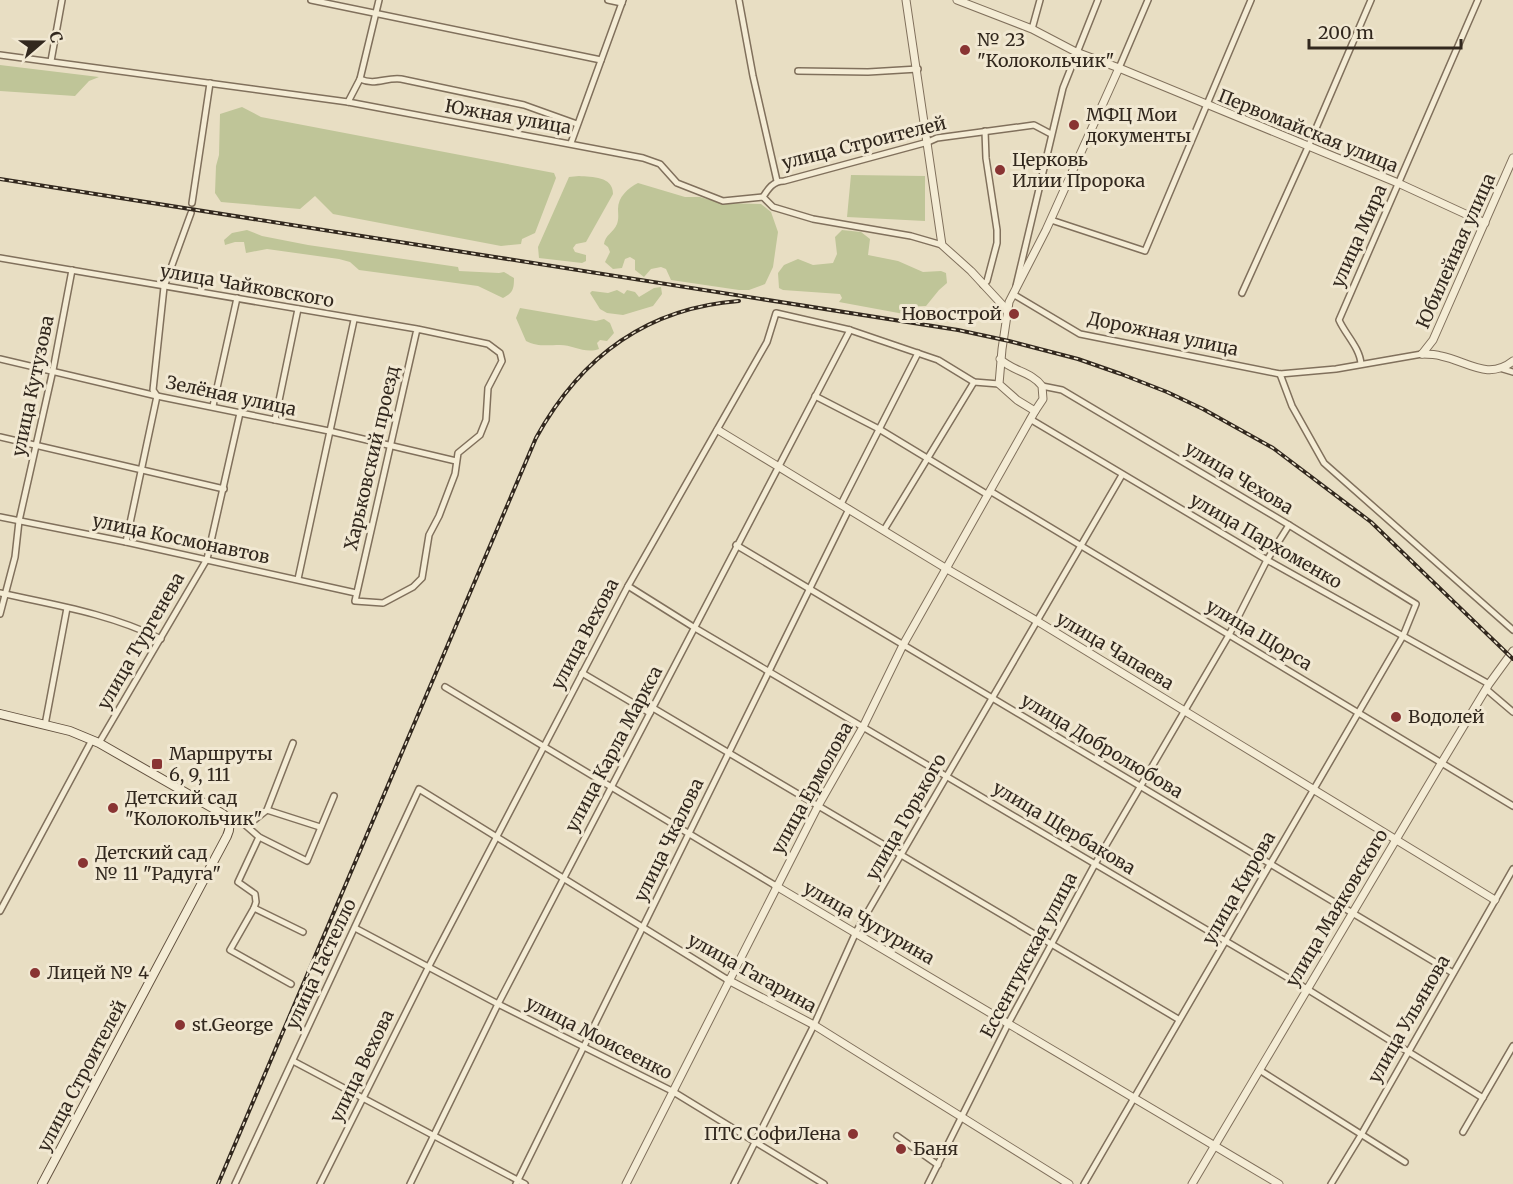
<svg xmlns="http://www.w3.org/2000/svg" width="1513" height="1184" viewBox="0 0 1513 1184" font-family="Merriweather,serif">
<rect width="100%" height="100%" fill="#e8dec3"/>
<!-- green -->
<g fill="#bfc598">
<polygon points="0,65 99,77 89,81 75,96 0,91"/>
<polygon points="242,107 261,117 554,173 556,178 535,233 522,239 521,244 501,246 333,214 315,196 300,209 221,202 215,193 216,166 219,155 220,114"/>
<polygon points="851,175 925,176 925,221 847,217"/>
<path d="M579 176C592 177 613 176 613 194L586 242 576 244 573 248 575 252 586 255V261L582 263 539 258 538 247 569 177Z"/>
<path d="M638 183 685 197H700L721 203 761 204 771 212 778 232 773 267 765 284 749 290H739L671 280 666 269 661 267 651 269 644 277 635 270V260L630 257 625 259 622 268 613 269 605 262 610 252 608 247 604 244C605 235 614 232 617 224 619 218 618 214 618 209 618 197 628 188 638 183Z"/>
<path d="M247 230 262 236 308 245 458 267 459 271 499 273 504 272 514 278C514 289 513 293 503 298L478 286 359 270 350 262 339 259 267 249 246 253 244 242H235L225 245 224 240 232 233Z"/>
<polygon points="842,230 861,232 870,239 868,255 898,261 923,272 941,271 946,273 947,283 939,290 926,306 900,307 913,312 928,314 931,319 839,302 842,298 840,294 783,290 779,288 778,273 784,265 798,259 813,265 833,263 837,254 835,237"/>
<polygon points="661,287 662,294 653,306 623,315 607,313 600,309 590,293 592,291 608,293 617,290 624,294 627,290 635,292 639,297 654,288"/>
<path d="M520 308 596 321 604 319 610 323 614 333 607 341 600 340 597 343 599 349C585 354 573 345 560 345 547 345 538 347 526 341L516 318Z"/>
</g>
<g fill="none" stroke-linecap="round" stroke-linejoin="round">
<!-- minor casing -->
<g stroke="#80705c" stroke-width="8">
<g id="minor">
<polyline points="311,0 601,60"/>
<polyline points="608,0 622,3"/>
<polyline points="739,0 753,76 777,181"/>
<polyline points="1032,29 1040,0"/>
<polyline points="0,55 348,102 643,158 660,164 677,183 723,201 763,197 773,207 813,219 911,236 942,245"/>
<polyline points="51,61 62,0"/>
<polyline points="1119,68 1148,0"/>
<polyline points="798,71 868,72 918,69"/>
<path d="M360 79C375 86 386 77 401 79L524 105 577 124"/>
<polyline points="348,102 360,79 379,0"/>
<polyline points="571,143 623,0"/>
<path d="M763 197C768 189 773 181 784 181L928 142 937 138 1034 125 1051 134"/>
<polyline points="192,203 210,83"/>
<polyline points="1051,220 1145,251 1251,0"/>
<polyline points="0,258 417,329 488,344 500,353 502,361 488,388 486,420 480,435 458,453 455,474 439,516 429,535 422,578 413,587 383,603 355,601 417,329"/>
<polyline points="983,285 987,281 997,243 997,230 986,158 985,131"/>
<polyline points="1016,286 1063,88 1098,0"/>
<polyline points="1242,293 1308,147 1371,0"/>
<polyline points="1013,294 1080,334 1280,374 1336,369 1422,354"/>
<polyline points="0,359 157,396 329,431 456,461"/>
<path d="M1361 364C1360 348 1345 334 1339 320L1478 0"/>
<polyline points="1503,369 1513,372"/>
<polyline points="1280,374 1292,406 1324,463 1513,630"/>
<polyline points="1042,386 1062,390 1289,525 1416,604 1403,636 1084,1184"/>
<polyline points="815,396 879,429 988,495"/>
<polyline points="213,406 237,298"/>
<polyline points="1030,419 1267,560 1489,684"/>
<polyline points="275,420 298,309"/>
<polyline points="0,437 224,489"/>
<polyline points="990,491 1513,806"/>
<polyline points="841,504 918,353"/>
<polyline points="0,517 126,542 356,593"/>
<polyline points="884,530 974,382"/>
<polyline points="126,542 157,396 153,390 164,287 191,213"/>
<polyline points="736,545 1453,973"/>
<polyline points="298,579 354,320"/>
<polyline points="628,586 695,628 1307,989 1483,1098"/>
<path d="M0 593C55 605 111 614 161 639"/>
<polyline points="0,614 15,557 19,521 53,370 72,270"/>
<polyline points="582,673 650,713"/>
<polyline points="445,687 776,886"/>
<polyline points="1486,689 1513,712"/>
<polyline points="653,708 1178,1019"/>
<polyline points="45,725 67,608"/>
<polyline points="99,743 207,559 240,413"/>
<polyline points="267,810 320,827"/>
<polyline points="243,823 252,822 267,810 293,743"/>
<polyline points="230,824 243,823 259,837 307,861 334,796"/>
<polyline points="259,837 238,882 255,894 256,902 254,908 303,932"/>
<polyline points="254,908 230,950 291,984"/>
<polyline points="0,911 92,740"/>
<polyline points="355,928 498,1004 672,1091 824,1184"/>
<polyline points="293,1061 525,1184"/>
<polyline points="1261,1071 1405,1162"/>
<polyline points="1463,1132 1513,1046"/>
<polyline points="897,1136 938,1165"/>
<polyline points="235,1184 419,789 728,980"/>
<polyline points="320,1184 429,966 628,586 767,342 776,313 850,330 938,360 974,382 999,384"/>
<polyline points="410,1184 498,1004 850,330"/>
<polyline points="516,1184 849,509"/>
<polyline points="734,1184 814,1025 856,932 1122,475"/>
<polyline points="928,1184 1009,1022 1095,864 1229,635 1267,560 1289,525"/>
<polyline points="1331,1184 1361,1135 1513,869"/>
</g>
</g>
<!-- tertiary casing -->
<g stroke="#80705c" stroke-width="9">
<g id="tertiary">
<polyline points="906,0 942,245 971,271 1008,311"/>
<polyline points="957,0 1032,29 1076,52 1119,68 1398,183 1485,223"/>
<polyline points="1422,354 1433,340 1513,158"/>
<path d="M1422 354C1428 354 1435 354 1441 356 1467 361 1488 381 1513 361"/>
<path d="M1000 359C1012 371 1032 372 1042 386L1043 399 1035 411 1017 400 999 384 1002 349 1009 302 1046 230 1119 68"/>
<polyline points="718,430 947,569 1037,621 1495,900"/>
<polyline points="776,886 1279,1184"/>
<polyline points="728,980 814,1025 1069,1184"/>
<polyline points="626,1184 818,806 863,727 903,645 1035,411"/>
<polyline points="1192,1184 1442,762 1489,684 1513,651"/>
</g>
</g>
<!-- secondary casing -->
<g stroke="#62513f" stroke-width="10">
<path id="secondary" d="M0 714 70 731 99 743 223 814C231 820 231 827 227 836L42 1184"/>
</g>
<!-- minor -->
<use href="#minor" stroke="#f4ecd5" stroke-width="5"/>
<!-- tertiary -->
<use href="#tertiary" stroke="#f4ecd5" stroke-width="7"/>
<!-- secondary -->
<use href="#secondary" stroke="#f4ecd5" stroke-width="8"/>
<!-- rail casing -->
<g stroke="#32281e" stroke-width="4">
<g id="rail">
<polyline points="0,179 958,330 1009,341 1078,359 1121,374 1167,392 1203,409 1273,448 1371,522 1513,659"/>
<path d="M218 1184 536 438C580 358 646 308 739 301"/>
</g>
</g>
<!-- rail -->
<use href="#rail" stroke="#f1e8d2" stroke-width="1.5" stroke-dasharray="4.5" stroke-linecap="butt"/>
</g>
<!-- markers -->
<g fill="#893433" stroke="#f1e8d2" stroke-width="2">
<circle cx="965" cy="50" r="6"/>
<circle cx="1074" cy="125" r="6"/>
<circle cx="1000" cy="170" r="6"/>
<circle cx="1014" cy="314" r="6"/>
<circle cx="1396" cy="717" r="6"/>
<rect x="151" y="758" width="12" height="12" rx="3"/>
<circle cx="113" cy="808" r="6"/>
<circle cx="83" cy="863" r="6"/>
<circle cx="35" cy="973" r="6"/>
<circle cx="180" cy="1025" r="6"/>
<circle cx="853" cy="1134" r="6"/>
<circle cx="901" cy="1149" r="6"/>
</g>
<g text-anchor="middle" stroke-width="6" stroke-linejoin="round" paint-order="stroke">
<!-- poi labels -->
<g font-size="18" fill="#32281e" stroke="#f1e8d2" text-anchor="start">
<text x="977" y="46">№ 23<tspan x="977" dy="21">"Колокольчик"</tspan></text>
<text x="1086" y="121">МФЦ Мои<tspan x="1086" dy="21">документы</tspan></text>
<text x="1012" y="166">Церковь<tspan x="1012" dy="21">Илии Пророка</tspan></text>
<text x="1002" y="320" text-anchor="end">Новострой</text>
<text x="1408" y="723">Водолей</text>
<text x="169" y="760">Маршруты<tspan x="169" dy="21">6, 9, 111</tspan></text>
<text x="125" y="804">Детский сад<tspan x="125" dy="21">"Колокольчик"</tspan></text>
<text x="95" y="859">Детский сад<tspan x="95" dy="21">№ 11 "Радуга"</tspan></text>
<text x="47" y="979">Лицей № 4</text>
<text x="192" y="1031">st.George</text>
<text x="841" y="1140" text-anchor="end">ПТС СофиЛена</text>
<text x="913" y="1155">Баня</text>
</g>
<!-- street labels -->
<g font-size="18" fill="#32281e" stroke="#f1e8d2">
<text transform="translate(508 117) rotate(10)" y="6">Южная улица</text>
<text transform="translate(1308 131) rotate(22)" y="6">Первомайская улица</text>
<text transform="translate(864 143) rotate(-14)" y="6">улица Строителей</text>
<text transform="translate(1359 236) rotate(-66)" y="6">улица Мира</text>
<text transform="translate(1456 251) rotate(-66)" y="6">Юбилейная улица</text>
<text transform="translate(247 286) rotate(10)" y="6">улица Чайковского</text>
<text transform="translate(1163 334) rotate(12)" y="6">Дорожная улица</text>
<text transform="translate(33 386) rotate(-78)" y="6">улица Кутузова</text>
<text transform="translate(231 396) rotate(12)" y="6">Зелёная улица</text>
<text transform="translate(372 458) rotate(-77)" y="6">Харьковский проезд</text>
<text transform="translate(1239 478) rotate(31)" y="6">улица Чехова</text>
<text transform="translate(181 539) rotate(12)" y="6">улица Космонавтов</text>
<text transform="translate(1266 541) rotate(30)" y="6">улица Пархоменко</text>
<text transform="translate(585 634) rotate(-62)" y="6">улица Вехова</text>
<text transform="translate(1259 635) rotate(31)" y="6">улица Щорса</text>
<text transform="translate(141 641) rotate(-60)" y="6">улица Тургенева</text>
<text transform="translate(1115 651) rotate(31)" y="6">улица Чапаева</text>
<text transform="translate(1102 746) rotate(31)" y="6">улица Добролюбова</text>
<text transform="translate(614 749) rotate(-62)" y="6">улица Карла Маркса</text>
<text transform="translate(812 788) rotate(-61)" y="6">улица Ермолова</text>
<text transform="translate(906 817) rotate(-60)" y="6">улица Горького</text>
<text transform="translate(1064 828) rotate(31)" y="6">улица Щербакова</text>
<text transform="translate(669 840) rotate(-64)" y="6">улица Чкалова</text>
<text transform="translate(1239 888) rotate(-60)" y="6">улица Кирова</text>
<text transform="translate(1337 908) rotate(-59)" y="6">улица Маяковского</text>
<text transform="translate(869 923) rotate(30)" y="6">улица Чугурина</text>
<text transform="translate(1029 955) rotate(-62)" y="6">Ессентукская улица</text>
<text transform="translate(321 964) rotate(-65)" y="6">улица Гастелло</text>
<text transform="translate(752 973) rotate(29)" y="6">улица Гагарина</text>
<text transform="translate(1409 1019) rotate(-60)" y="6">улица Ульянова</text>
<text transform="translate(599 1038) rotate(27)" y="6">улица Моисеенко</text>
<text transform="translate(362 1066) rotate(-64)" y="6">улица Вехова</text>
<text transform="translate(82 1076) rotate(-62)" y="6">улица Строителей</text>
</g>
</g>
<!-- north arrow -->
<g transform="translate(42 42) rotate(70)" stroke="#f1e8d2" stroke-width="4.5" paint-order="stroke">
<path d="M0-4.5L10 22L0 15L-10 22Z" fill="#32281e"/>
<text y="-9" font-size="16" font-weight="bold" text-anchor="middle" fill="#32281e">С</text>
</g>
<!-- scale -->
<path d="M1309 39v9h152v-9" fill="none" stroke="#32281e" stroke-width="3"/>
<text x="1318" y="39" font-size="18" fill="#32281e" stroke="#f1e8d2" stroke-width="4.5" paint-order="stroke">200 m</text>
</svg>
